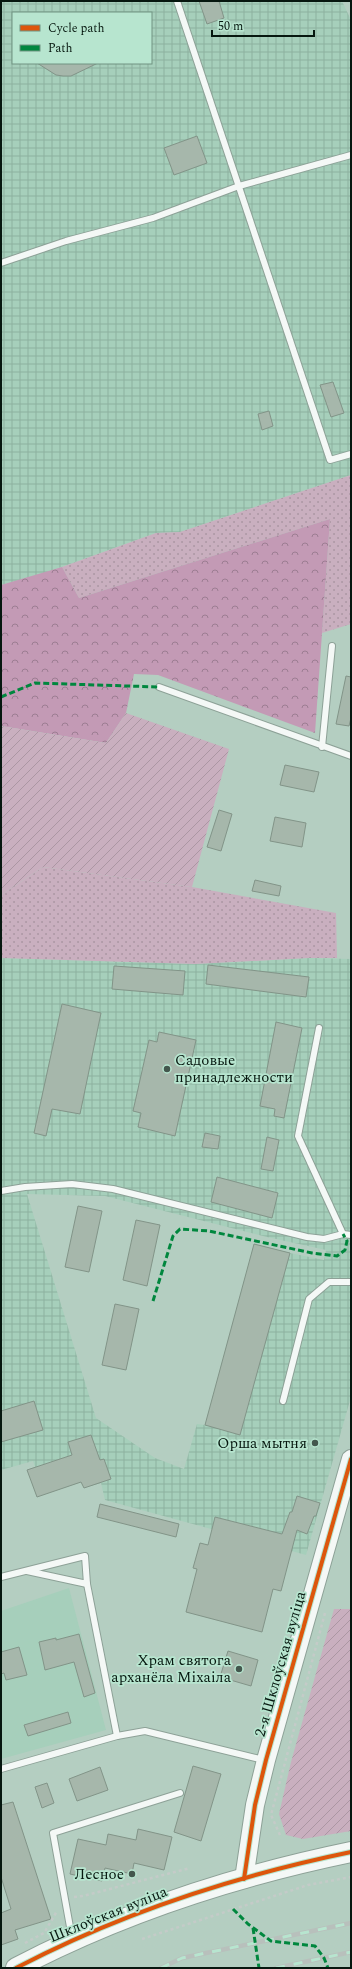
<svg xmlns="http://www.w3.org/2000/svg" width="352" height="1969" viewBox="0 0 352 1969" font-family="Spectral,serif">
<defs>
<pattern id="industrial-grid" width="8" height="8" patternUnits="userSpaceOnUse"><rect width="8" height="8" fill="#a6cfbb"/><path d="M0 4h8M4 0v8" fill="none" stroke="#8db1a0"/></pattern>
<pattern id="grass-dots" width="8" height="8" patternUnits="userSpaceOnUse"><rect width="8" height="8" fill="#c9afbf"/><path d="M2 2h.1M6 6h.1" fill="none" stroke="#ab96a3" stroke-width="1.8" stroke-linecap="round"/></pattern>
<pattern id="forest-crowns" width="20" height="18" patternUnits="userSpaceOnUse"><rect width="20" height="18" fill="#c39ab5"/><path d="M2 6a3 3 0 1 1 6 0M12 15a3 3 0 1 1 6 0" fill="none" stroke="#9c7d92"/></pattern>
<pattern id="garden-furrows" width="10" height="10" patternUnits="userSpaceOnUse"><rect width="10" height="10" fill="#c9afbf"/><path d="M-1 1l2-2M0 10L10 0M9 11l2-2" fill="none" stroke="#ab96a3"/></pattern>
</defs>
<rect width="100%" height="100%" fill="#b4cec1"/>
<!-- built -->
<polygon fill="#a6cfbb" points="69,1588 106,1730 1,1759 1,1611"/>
<!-- industrial -->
<g fill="url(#industrial-grid)" fill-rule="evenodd">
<path d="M1 1H342L351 20V475L180 532 156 533 42 574 1 585ZM13 13H151V63H13Z"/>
<path d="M1 958 195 964 309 958 351 959V1397L306 1555 105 1500 101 1483 84 1488 81 1482 37 1497 27 1470 35 1467 33 1461 1 1470ZM27 1194 105 1196 267 1237 326 1250 324 1260 290 1253 254 1244 205 1425 197 1424 184 1469 155 1458 96 1418Z"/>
</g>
<!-- grass -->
<g fill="url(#grass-dots)">
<polygon points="351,475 351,624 322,633 330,519 79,598 62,567 156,533 180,532"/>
<polygon points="43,867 192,887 336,913 337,958 309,958 195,964 1,958 1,895"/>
</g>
<!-- forest -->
<polygon fill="url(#forest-crowns)" points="330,519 315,733 158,675 134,674 126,713 106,743 1,726 1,585 62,567 79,598"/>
<!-- garden -->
<g fill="url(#garden-furrows)">
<polygon points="126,713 229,749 192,887 43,867 1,895 1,726 106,743"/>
<polygon points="334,1609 351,1609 351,1831 303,1839 286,1835 279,1814 291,1762"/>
</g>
<!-- building -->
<g fill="#a6b7ab" stroke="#829488">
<polygon points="199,1 219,1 224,18 207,24"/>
<polygon points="37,63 98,63 71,76 63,76 56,75"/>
<polygon points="197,136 207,163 174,175 164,148"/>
<polygon points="333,382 344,413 331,417 320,385"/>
<polygon points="269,411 273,426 262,430 258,414"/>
<polygon points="346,676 351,677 351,718 349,726 336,724"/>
<polygon points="285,765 319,772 314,792 280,785"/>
<polygon points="219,810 232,814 221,851 207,847"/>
<polygon points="275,817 306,823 302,847 270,841"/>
<polygon points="255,880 281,886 279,896 252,891"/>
<polygon points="208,965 309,977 306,997 206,984"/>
<polygon points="114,966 185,971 183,995 112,989"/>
<polygon points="62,1004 101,1013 80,1114 52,1109 46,1136 34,1133"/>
<polygon points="276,1022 302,1028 284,1118 274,1116 275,1109 260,1106"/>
<polygon points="159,1032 196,1040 175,1136 138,1127 141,1113 133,1111 149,1040 157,1042"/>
<polygon points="205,1133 220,1136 218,1149 202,1147"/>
<polygon points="267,1137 279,1140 273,1171 261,1169"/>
<polygon points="217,1177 278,1193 272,1218 211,1202"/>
<polygon points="78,1206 102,1211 89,1272 65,1267"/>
<polygon points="136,1220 160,1225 147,1286 123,1280"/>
<polygon points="254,1244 290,1253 240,1435 205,1425"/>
<polygon points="115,1304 139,1309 126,1370 102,1365"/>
<polygon points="34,1401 43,1430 1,1442 1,1411"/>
<polygon points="91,1435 100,1460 104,1459 111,1479 84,1488 81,1482 37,1497 27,1470 72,1455 68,1442"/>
<polygon points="297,1496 320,1503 316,1516 314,1516 307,1534 297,1530 281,1591 273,1589 262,1632 186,1612 197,1569 193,1568 200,1543 208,1545 215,1517 282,1534 290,1512 292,1512"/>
<polygon points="100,1504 179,1524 176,1537 97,1517"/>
<polygon points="79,1634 95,1693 84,1697 74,1662 45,1670 39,1642 56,1638 56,1640"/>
<polygon points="19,1647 27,1675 6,1680 4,1673 1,1674 1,1652"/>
<polygon points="228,1651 258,1660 251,1686 220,1677"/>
<polygon points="68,1712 71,1723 28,1736 24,1725"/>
<polygon points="193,1766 221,1774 201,1841 174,1832"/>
<polygon points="100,1767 108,1790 77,1801 69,1779"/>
<polygon points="47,1783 54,1803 42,1808 35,1787"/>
<polygon points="13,1802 51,1919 15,1930 18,1939 1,1945 1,1913 11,1909 1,1877 1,1805"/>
<polygon points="138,1829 172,1837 164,1870 134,1863 132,1874 105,1868 102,1881 70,1874 78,1839 106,1845 108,1834 136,1840"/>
</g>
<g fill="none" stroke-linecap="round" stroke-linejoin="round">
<!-- lane casing -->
<g stroke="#8da197" stroke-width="8">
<g id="lane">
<polyline points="177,1 330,460 351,454"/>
<polyline points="1,263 66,241 153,218 239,186 351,155"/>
<polyline points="159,687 351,756"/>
<polyline points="322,747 332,646"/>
<polyline points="319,1028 298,1136 343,1234"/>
<polyline points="1,1191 25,1187 72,1184 113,1189 307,1237 324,1239 343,1234 351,1235"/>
<polyline points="283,1401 309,1299 329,1282 351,1282"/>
<polyline points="1,1577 85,1556 87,1584 27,1571"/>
<polyline points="87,1584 117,1736"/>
<polyline points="1,1769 117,1736 145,1731 264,1760"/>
<polyline points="72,1938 53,1833 180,1793"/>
</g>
</g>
<!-- secondary casing -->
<g stroke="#8da197" stroke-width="20">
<polyline id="secondary" points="244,1879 255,1805 266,1760 351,1459"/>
</g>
<!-- primary casing -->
<g stroke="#8da197" stroke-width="22">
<path id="primary" d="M16 1968C121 1913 235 1876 351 1852"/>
</g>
<!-- path -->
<g stroke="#c4cbc8" stroke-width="2.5" stroke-dasharray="3 3" stroke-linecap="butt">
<polyline points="280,1835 271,1815 325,1613"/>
<polyline points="74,1897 83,1896 190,1868"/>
<polyline points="142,1939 308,1885 351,1877"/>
<polyline points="25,1943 44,1933 57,1911"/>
</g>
<!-- lane -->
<use href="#lane" stroke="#f4f8f6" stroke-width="6"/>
<!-- secondary -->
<use href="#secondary" stroke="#f4f8f6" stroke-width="18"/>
<!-- primary -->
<use href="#primary" stroke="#f4f8f6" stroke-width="20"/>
<!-- rail casing -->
<g stroke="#b8c0bc" stroke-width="4.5">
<g id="rail">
<polyline points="161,1968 182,1958 351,1923"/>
<polyline points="276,1968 351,1952"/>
</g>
</g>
<!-- rail -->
<use href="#rail" stroke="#b7e5cf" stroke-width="3" stroke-dasharray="9" stroke-linecap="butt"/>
<!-- quiet -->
<g stroke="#00873e" stroke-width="3" stroke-dasharray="6 3" stroke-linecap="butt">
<polyline points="1,697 35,683 159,687"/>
<polyline points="153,1301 173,1236 180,1229 209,1231 312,1253 337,1256 345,1250 347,1241 343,1234"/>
<polyline points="233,1909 248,1924 271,1941 315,1946 324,1958 328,1968"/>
<polyline points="253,1928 259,1968"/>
</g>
<!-- cycleway casing -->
<g stroke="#b7e5cf" stroke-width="6">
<g id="cycleway">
<polyline points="244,1879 255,1805 266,1760 351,1459"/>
<path d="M16 1968C121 1913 235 1876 351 1852"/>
</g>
</g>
<!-- cycleway -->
<use href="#cycleway" stroke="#dd560c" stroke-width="4"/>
</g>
<!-- markers -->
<g fill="#43574d" stroke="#b7e5cf" stroke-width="1.5">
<circle cx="167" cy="1069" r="4"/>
<circle cx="315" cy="1443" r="4"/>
<circle cx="239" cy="1669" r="4"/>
<circle cx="132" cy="1874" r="4"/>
</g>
<g text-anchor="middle" stroke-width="3.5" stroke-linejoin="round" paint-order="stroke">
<!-- poi labels -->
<g font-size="15" fill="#06170f" stroke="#b7e5cf" text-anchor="end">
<text x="175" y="1065" text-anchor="start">Садовые<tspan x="175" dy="17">принадлежности</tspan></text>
<text x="307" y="1448">Орша мытня</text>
<text x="231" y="1665">Храм святога<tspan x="231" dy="17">арханёла Міхаіла</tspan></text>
<text x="124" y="1879">Лесное</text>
</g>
<!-- street labels -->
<g font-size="15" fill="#06170f" stroke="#b7e5cf">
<text transform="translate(280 1664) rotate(-74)" y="5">2-я Шклоўская вуліца</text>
<text transform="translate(108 1914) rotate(-22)" y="5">Шклоўская вуліца</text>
</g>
</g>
<!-- border -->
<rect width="352" height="1969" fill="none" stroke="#06170f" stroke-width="4"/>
<!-- legend -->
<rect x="12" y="12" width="140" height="52" fill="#b7e5cf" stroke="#709382"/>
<rect x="20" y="25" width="20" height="6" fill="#dd560c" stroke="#709382"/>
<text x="48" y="32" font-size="12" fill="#06170f">Cycle path</text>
<rect x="20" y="45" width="20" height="6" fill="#00873e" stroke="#709382"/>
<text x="48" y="52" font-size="12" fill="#06170f">Path</text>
<!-- scale -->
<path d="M212 30v6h102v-6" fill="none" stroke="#06170f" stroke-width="2"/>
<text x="218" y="30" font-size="12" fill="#06170f" stroke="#b7e5cf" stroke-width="3" paint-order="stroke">50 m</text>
</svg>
